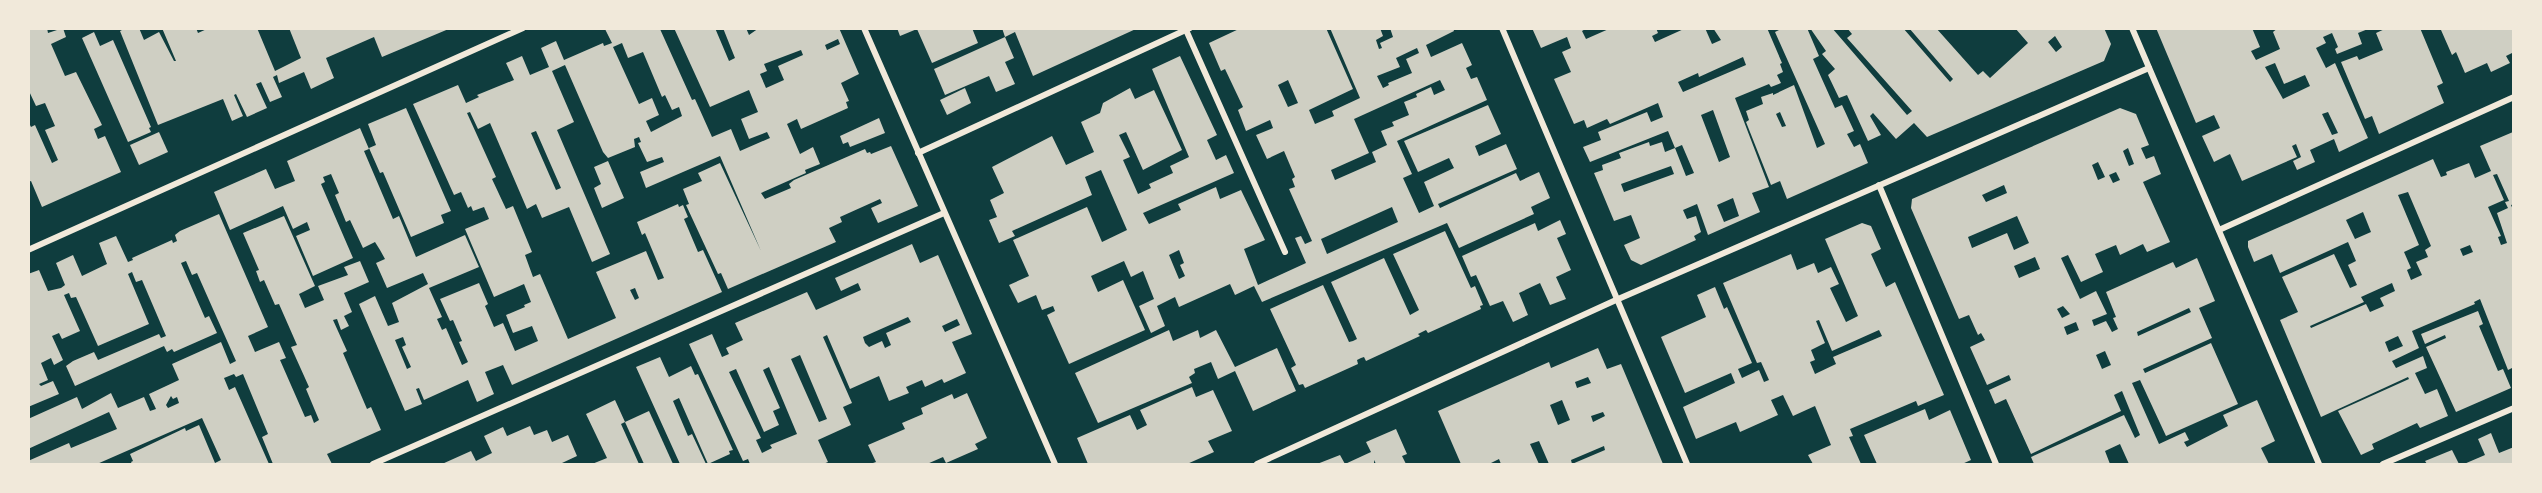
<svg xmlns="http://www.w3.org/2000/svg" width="2542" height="493" viewBox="0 0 2542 493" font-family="Helvetica,sans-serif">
<rect width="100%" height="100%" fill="#0f3d3e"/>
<!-- building -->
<g fill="#cfcfc3" fill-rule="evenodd">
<polygon points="28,28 47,28 48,33 63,28 66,37 51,44 65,76 76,72 102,125 94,129 98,139 105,136 121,172 42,207 31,181 28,182 28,121 31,127 35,125 52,163 58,160 45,130 55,126 45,103 36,106 28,89"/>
<polygon points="126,28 139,28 144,40 159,32 174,61 176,61 162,28 196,28 198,33 209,28 257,28 275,71 301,58 289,28 451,28 382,57 374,37 326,58 334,78 311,89 304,72 279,83 277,75 273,77 282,97 270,102 261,82 256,84 267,108 247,117 236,94 234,95 243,116 232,121 223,99 158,125 120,31"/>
<path d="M674 28H715L729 61 735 58 723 28H746L749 35 759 28H839L859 74 841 83 849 101 846 102 848 108 801 129 797 119 787 124 800 154 813 147 820 164 805 170 806 173 761 193 765 199 791 188 789 184 794 180 865 149 867 153 870 152 871 154 891 146 918 206 878 223 871 208 882 203 880 199 840 217 842 222 829 228 836 242 728 289 721 273 718 274 686 205 689 204 683 189 702 181 698 173 720 163 761 251 720 156 646 188 640 172 664 162 662 157 647 162 638 143 641 142 639 137 634 139 635 147 608 158 603 152 565 65 552 71 574 122 557 130 610 254 592 262 569 207 542 218 536 204 527 209 490 123 478 129 470 112 467 113 496 177 492 179 506 209 513 206 532 252 525 255 533 277 540 274 568 339 616 318 596 272 646 251 658 280 664 278 645 233 642 235 637 222 678 204 679 207 683 205 688 217 684 219 698 252 703 250 722 292 512 385 503 365 485 372 494 394 477 402 468 380 424 400 419 388 416 389 422 404 405 411 359 304 375 296 388 326 399 322 392 303 428 284 423 273 387 288 376 263 385 259 380 250 375 242 363 248 350 220 346 222 335 195 339 193 331 174 323 177 325 182 321 184 353 258 313 276 296 236 310 230 307 222 293 229 283 206 230 230 214 192 266 169 275 189 295 181 287 161 360 128 369 149 364 151 393 219 399 216 416 257 465 235 479 267 429 288 442 317 437 319 442 330 446 328 462 365 468 362 459 342 462 341 453 320 450 321 440 299 479 283 488 304 485 306 494 327 503 323 515 351 538 341 532 326 513 333 506 315 525 307 524 305 531 302 524 284 494 297 465 229 489 219 484 207 473 211 471 206 468 208 461 192 454 195 413 104 458 85 466 103 479 97 477 95 514 80 506 63 522 56 530 75 549 67 541 48 556 41 564 60 603 43 604 46 612 43 605 29H660L692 100 695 99 712 137 731 129 740 151 770 138 767 132 749 139 741 119 758 112 749 90 710 107ZM838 39 840 44 827 50 825 45ZM622 43 628 58 643 52 662 97 665 95 672 110 679 107 682 116 651 132 646 121 659 115 652 98 639 104 613 47ZM801 50 803 55 778 66 784 80 766 88 760 74 767 71 764 64ZM536 131 561 188 556 190 531 133ZM635 288 639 298 635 300 630 290ZM403 337 406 345 402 347 411 367 407 369 395 340Z"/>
<polygon points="897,28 972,28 978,43 932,63 917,29 900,36"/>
<polygon points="1002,28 1138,28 1033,76 1015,32 1005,37"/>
<path d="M1241 28H1326L1353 89 1309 110 1315 124 1334 116 1332 111 1360 98 1330 28H1380L1383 36 1376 40 1379 49 1382 48 1380 43 1393 37 1390 28H1453L1454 31 1426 45 1431 57 1462 43 1472 65 1466 68 1471 79 1477 77 1487 100 1397 141 1412 174 1403 178 1419 213 1434 206 1424 182 1454 168 1449 158 1418 172 1404 141 1488 105 1501 134 1475 146 1479 156 1506 144 1517 169 1438 204 1440 208 1516 173 1520 181 1539 172 1550 198 1531 207 1534 214 1459 248 1447 223 1262 302 1254 286 1235 295 1230 284 1179 307 1175 297 1157 306 1165 326 1151 333 1139 306 1154 299 1143 271 1131 277 1124 261 1091 276 1098 292 1123 280 1145 330 1069 364 1047 315 1055 311 1053 306 1042 310 1036 295 1018 303 1009 285 1029 276 1013 240 1087 207 1102 242 1127 230 1101 170 1085 177 1092 195 1012 231 1015 236 999 243 989 220 997 217 990 200 1004 193 992 167 1052 136 1066 165 1094 152 1081 122 1100 113 1103 103 1130 88 1135 99 1154 90 1182 150 1143 170 1126 132 1119 135 1130 157 1123 160 1138 194 1151 188 1149 184 1173 173 1170 166 1189 157 1152 69 1180 56 1217 135 1207 140 1216 160 1226 155 1234 173 1143 213 1149 224 1181 210 1178 204 1216 187 1220 199 1241 190 1265 240 1244 249 1258 285 1306 263 1295 238 1301 236 1305 244 1312 241 1289 189 1295 187 1292 179 1295 177 1284 151 1267 159 1256 135 1273 128 1270 120 1246 131 1238 110 1243 107 1225 69 1221 71 1209 43ZM1417 48 1419 53 1406 59 1412 73 1388 83 1389 85 1383 88 1377 76 1400 67 1396 58ZM1288 80 1298 103 1288 107 1278 85ZM1440 80 1445 90 1434 95 1431 87 1416 94 1417 97 1404 102 1409 115 1392 122 1394 126 1381 131 1387 145 1372 152 1376 162 1335 180 1331 170 1369 153 1354 119ZM1392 207 1398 222 1327 254 1321 239ZM1179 250 1184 263 1180 265 1185 276 1179 279 1169 255Z"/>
<path d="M1532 28H1587L1582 31 1586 39 1611 28H1656L1658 33 1652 36 1655 42 1686 28H1705L1712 44 1721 40 1713 28H1767L1782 63 1780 64 1783 72 1777 75 1781 83 1771 87 1769 84 1735 98 1769 187 1752 193 1760 212 1708 235 1697 204 1683 210 1687 219 1696 216 1701 232 1694 236 1696 240 1641 265 1631 260 1624 245 1640 238 1631 215 1614 221 1594 173 1603 170 1602 165 1621 158 1619 153 1649 142 1650 146 1662 142 1665 152 1675 148 1686 176 1694 173 1682 145 1675 148 1668 131 1590 162 1583 147 1601 140 1598 132 1647 112 1651 122 1663 117 1658 103 1610 124 1607 119 1587 128 1584 120 1574 124 1554 79 1571 72 1562 52 1571 48 1567 37 1541 48ZM1743 57 1746 65 1683 92 1678 82 1698 73 1699 77ZM1713 110 1730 157 1719 162 1701 115ZM1671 166 1674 174 1624 192 1621 184ZM1733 198 1739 216 1724 222 1717 205Z"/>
<path d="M1783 28H1807L1819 56 1813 59 1835 108 1842 105 1854 131 1847 134 1854 147 1860 144 1868 163 1787 199 1780 181 1771 185 1746 122 1749 120 1746 111 1763 104 1761 97 1773 93V95L1794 85 1817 148 1825 144 1775 32ZM1780 112 1786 126 1782 127 1776 114Z"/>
<path d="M1810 28H1832L1907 115 1912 111 1847 38 1852 34 1847 28H1903L1950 82 1953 79 1909 28H1936L1978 75 1983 71 1990 78 2028 43 2015 28H2104L2111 44 2104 61 1927 137 1914 123 1896 139 1873 113 1870 116 1881 135 1868 141 1847 95 1839 98 1828 75 1835 69 1822 54 1826 51ZM2055 36 2062 47 2056 52 2048 42Z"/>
<path d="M2156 28H2252L2260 47 2251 51 2256 60 2280 49 2273 32 2278 28 2368 29 2358 33 2362 44 2337 54 2335 49 2338 47 2332 33 2323 37 2326 43 2316 48 2326 68 2335 63 2368 138 2339 152 2334 139 2310 150 2315 162 2297 170 2293 161 2301 157 2296 144 2292 146 2297 157 2242 181 2230 154 2214 162 2202 136 2220 128 2214 115 2196 123ZM2275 63 2284 84 2305 75 2310 86 2283 99 2265 67ZM2328 112 2338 133 2332 135 2322 114Z"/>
<polygon points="2387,28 2420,28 2443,83 2437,86 2444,103 2379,134 2372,116 2365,119 2341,62 2357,56 2359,60 2383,50 2376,33"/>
<polygon points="2445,28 2514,28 2514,52 2506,56 2510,63 2491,72 2487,63 2465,73 2456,52 2452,55 2441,30"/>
<polygon points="94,32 100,46 113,40 151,127 149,128 151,132 128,142 82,38"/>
<polygon points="1005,37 1014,58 1005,62 1015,84 996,92 989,76 945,95 934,69"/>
<polygon points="965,88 971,103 947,115 940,100"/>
<polygon points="406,108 451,211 441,215 444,223 411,237 383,172 380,173 369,148 376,145 368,124"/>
<path d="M2120 108 2136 114 2149 145 2141 148 2146 159 2154 156 2161 174 2143 182 2170 242 2147 252 2143 244 2120 255 2116 245 2095 254 2103 272 2081 282 2068 255 2061 258 2080 299 2096 291 2107 314 2092 320 2094 326 2106 321 2112 332 2118 329 2113 318 2116 317 2106 292 2173 262 2176 268 2197 258 2215 301 2199 308 2212 338 2143 369 2145 373 2211 343 2238 404 2166 436 2140 380 2132 383 2159 444 2185 432 2189 440 2184 442 2187 447 2228 426 2223 415 2257 400 2275 441 2261 448 2269 464H2129L2120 444 2105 451 2110 464H2034L2031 457 2124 415 2135 438 2140 435 2122 391 2114 395 2121 411 2031 454 2006 399 1995 404 1989 390 2011 380 2009 375 1987 385 1970 347 1985 340 1981 333 1978 335 1969 315 1959 319 1911 208 1912 199ZM2128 148 2134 164 2129 166 2123 151ZM2098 162 2105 177 2098 180 2092 165ZM2116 172 2120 180 2113 183 2109 175ZM2004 185 2007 193 1986 202 1982 195ZM2017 216 2029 243 2014 250 2007 233 1972 248 1968 237ZM2035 257 2040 269 2019 278 2014 266ZM2063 306 2070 314 2062 318 2057 309ZM2189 308 2191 312 2138 336 2137 332ZM2076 322 2079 330 2067 335 2064 327ZM2105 351 2111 365 2102 369 2096 355Z"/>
<polygon points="879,118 885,133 850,147 848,142 843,144 840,136"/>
<polygon points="159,132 168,152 139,165 130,145"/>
<path d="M2513 132 2514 204 2511 205 2514 212V367L2508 370 2480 299 2474 302 2475 304 2412 331 2419 348 2392 361 2396 368 2423 356 2427 368 2415 373 2425 394 2437 389 2448 416 2420 428 2417 423 2372 444 2374 449 2361 455 2338 411 2409 379 2408 377 2321 417 2280 320 2298 312 2282 277 2334 254 2350 288 2357 285 2348 265 2356 261 2348 242 2280 273 2272 254 2254 262 2248 247V241L2433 159 2441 177 2447 175 2446 172 2469 163 2475 178 2491 171 2480 146ZM2497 174 2509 201 2505 202 2508 208 2497 213 2507 243 2501 245 2498 237 2501 236 2488 207 2504 200 2493 175ZM2408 192 2431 246 2425 250 2428 257 2416 262 2422 275 2411 280 2407 270 2411 268 2404 252 2419 245 2398 195ZM2363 212 2371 232 2355 239 2346 220ZM2470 245 2473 252 2463 256 2460 249ZM2392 283 2395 291 2380 298 2384 306 2370 312 2366 304 2311 328 2310 326 2364 302 2361 297ZM2398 336 2403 346 2389 352 2385 342Z"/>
<polygon points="608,161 624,198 602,208 594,188 601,184 594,167"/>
<path d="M219 214 268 327 248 336 255 352 279 342 286 358 280 360 305 417 311 415 314 423 319 420 306 389 309 387 291 347 297 345 279 304 275 305 264 280 260 282 256 271 259 270 243 233 284 216 315 286 299 294 305 308 324 300 318 286 348 275 344 267 360 261 369 282 344 293 352 312 344 316 349 326 341 330 337 319 333 320 347 351 343 353 367 409 371 407 381 430 327 454 332 464H273L262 437 268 434 243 374 236 377 234 374 224 378 229 390 235 387 269 464H132L131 462 133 461 130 454 185 428 186 431 199 425 215 463 221 460 202 418 97 464H28V461L69 443 71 448 117 429 109 412 28 449V419L77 397 82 409 111 393 118 408 144 397 150 411 156 409 149 394 179 380 172 364 221 342 230 364 236 361 197 273 192 275 186 261 181 263 205 318 209 316 217 333 174 352 172 349 167 352 164 346 75 386 66 366 73 361 94 352 98 360 159 334 161 338 166 336 142 280 136 282 132 272 128 274 149 324 98 346 76 297 71 298 69 293 64 295 80 331 62 339 59 333 52 336 63 360 54 365 51 358 41 363 48 380 39 384 41 386 53 381 59 394 28 407V274L39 270 48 291 61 288 65 285 56 263 73 255 82 276 107 264 99 243 116 236 128 262 133 260 132 258 172 240 173 243 177 241 175 235 180 231ZM171 396 173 399 177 397 179 403 168 408 166 405Z"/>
<polygon points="1560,220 1566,234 1557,238 1571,270 1556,277 1566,299 1550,305 1540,283 1519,293 1528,315 1513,322 1503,301 1490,306 1476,275 1471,277 1462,256 1535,223 1538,231"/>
<path d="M1862 223 1871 226 1881 249 1871 254 1886 287 1895 282 1944 395 1918 406 1916 401 1850 429 1853 436 1849 437 1861 464H1813L1808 455 1831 445 1815 406 1793 416 1783 395 1771 400 1778 415 1740 432 1736 422 1696 439 1683 407 1735 383 1731 373 1685 393 1661 337 1706 317 1697 295 1715 287 1724 309 1727 307 1752 363 1738 369 1742 378 1759 370 1764 382 1769 380 1761 362 1757 363 1723 283 1791 254 1797 270 1814 263 1818 273 1831 267 1839 284 1830 288 1846 322 1858 316 1825 239ZM1819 320 1832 351 1879 330 1882 336 1833 357 1836 364 1815 374 1810 362 1815 360 1811 350 1825 343 1816 321Z"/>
<polygon points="1445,231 1471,288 1475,286 1483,305 1480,306 1481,309 1428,333 1426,330 1418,334 1420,336 1366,361 1364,357 1361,358 1357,360 1358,364 1305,388 1303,384 1299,385 1291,368 1296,365 1270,309 1323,285 1349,342 1353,341 1357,339 1331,282 1384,258 1410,315 1419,310 1393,254"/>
<path d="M912 244 920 263 938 255 972 334 952 342 966 373 944 383 942 379 925 387 922 380 906 387 909 393 889 401 879 376 850 389 827 335 823 337 852 403 843 407 851 425 818 440 828 462 823 464H750L748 459 743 461 689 344 712 334 722 357 729 354 726 348 743 340 735 323 807 292 816 310 861 290 858 283 841 291 835 278ZM908 317 911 322 886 333 891 345 885 348 882 341 869 347 865 343 863 337ZM957 319 960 325 945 332 942 326ZM800 355 827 419 819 422 791 359ZM769 367 797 434 770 445 772 448 762 453 756 440 761 438 729 372 736 369 764 432 779 425 773 411 780 408 763 370Z"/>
<polygon points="2478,311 2483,324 2479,326 2498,371 2503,369 2511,388 2456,412 2426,347 2446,338 2445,335 2425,344 2421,334"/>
<polygon points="1169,330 1173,341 1198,330 1200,338 1216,330 1235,367 1277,348 1296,391 1253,411 1235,371 1218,379 1211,362 1194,369 1195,373 1189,377 1192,383 1098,423 1075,373"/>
<path d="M1598 348 1607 369 1621 364 1663 464H1549L1539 441 1530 444 1539 464H1501L1499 459 1489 464H1461L1438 411 1549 362 1551 368ZM1588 377 1591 383 1577 388 1575 382ZM1562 400 1570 420 1558 425 1550 405ZM1603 412 1605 416 1593 422 1591 416ZM1604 446 1605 450 1572 464 1571 460Z"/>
<polygon points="660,357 669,377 691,366 695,375 698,374 733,450 729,451 730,454 708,464 679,398 673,401 688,436 692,434 706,464 680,464 636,367"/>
<polygon points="1192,387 1196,397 1213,390 1232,431 1208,441 1214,452 1187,464 1088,464 1077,438 1130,415 1137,430 1147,425 1140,410"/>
<polygon points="967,393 987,438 975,444 978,449 946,463 943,457 927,464 870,464 876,462 868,445 905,429 902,423 923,414 921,408 952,394 954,399"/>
<polygon points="615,400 625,422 621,424 639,464 592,464 607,458 586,414"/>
<polygon points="1925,409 1929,420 1950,410 1971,460 1962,464 1877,464 1864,435"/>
<polygon points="649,411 673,464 644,464 625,422"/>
<polygon points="530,426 534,435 547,430 552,442 568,435 577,456 562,463 562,464 442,464 471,451 476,461 492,453 484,436 503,427 507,436"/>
<polygon points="1396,429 1407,454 1402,456 1406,464 1376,464 1374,460 1374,464 1317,464 1340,455 1345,464 1371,452 1366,442"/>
<polygon points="2491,433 2499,453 2514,447 2514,464 2464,464 2485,455 2478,439"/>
<polygon points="2452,450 2459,464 2427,464 2425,461"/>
</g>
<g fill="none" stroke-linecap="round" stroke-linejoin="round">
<!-- minor -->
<g stroke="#f1e9da" stroke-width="6">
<polyline points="864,28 1055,464"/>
<polyline points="1502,28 1687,464"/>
<polyline points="2132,28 2319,464"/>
<polyline points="1186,30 1285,252"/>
<polyline points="918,153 1190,28"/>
<polyline points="1879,185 1996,464"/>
<polyline points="2219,230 2514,97"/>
<polyline points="28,250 523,28"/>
<polyline points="373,464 944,213"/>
<polyline points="1257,464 1616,300 2149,68"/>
<polyline points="2383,464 2514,408"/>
</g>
</g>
<!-- border -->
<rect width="2542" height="493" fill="none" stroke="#f1e9da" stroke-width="60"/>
</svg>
